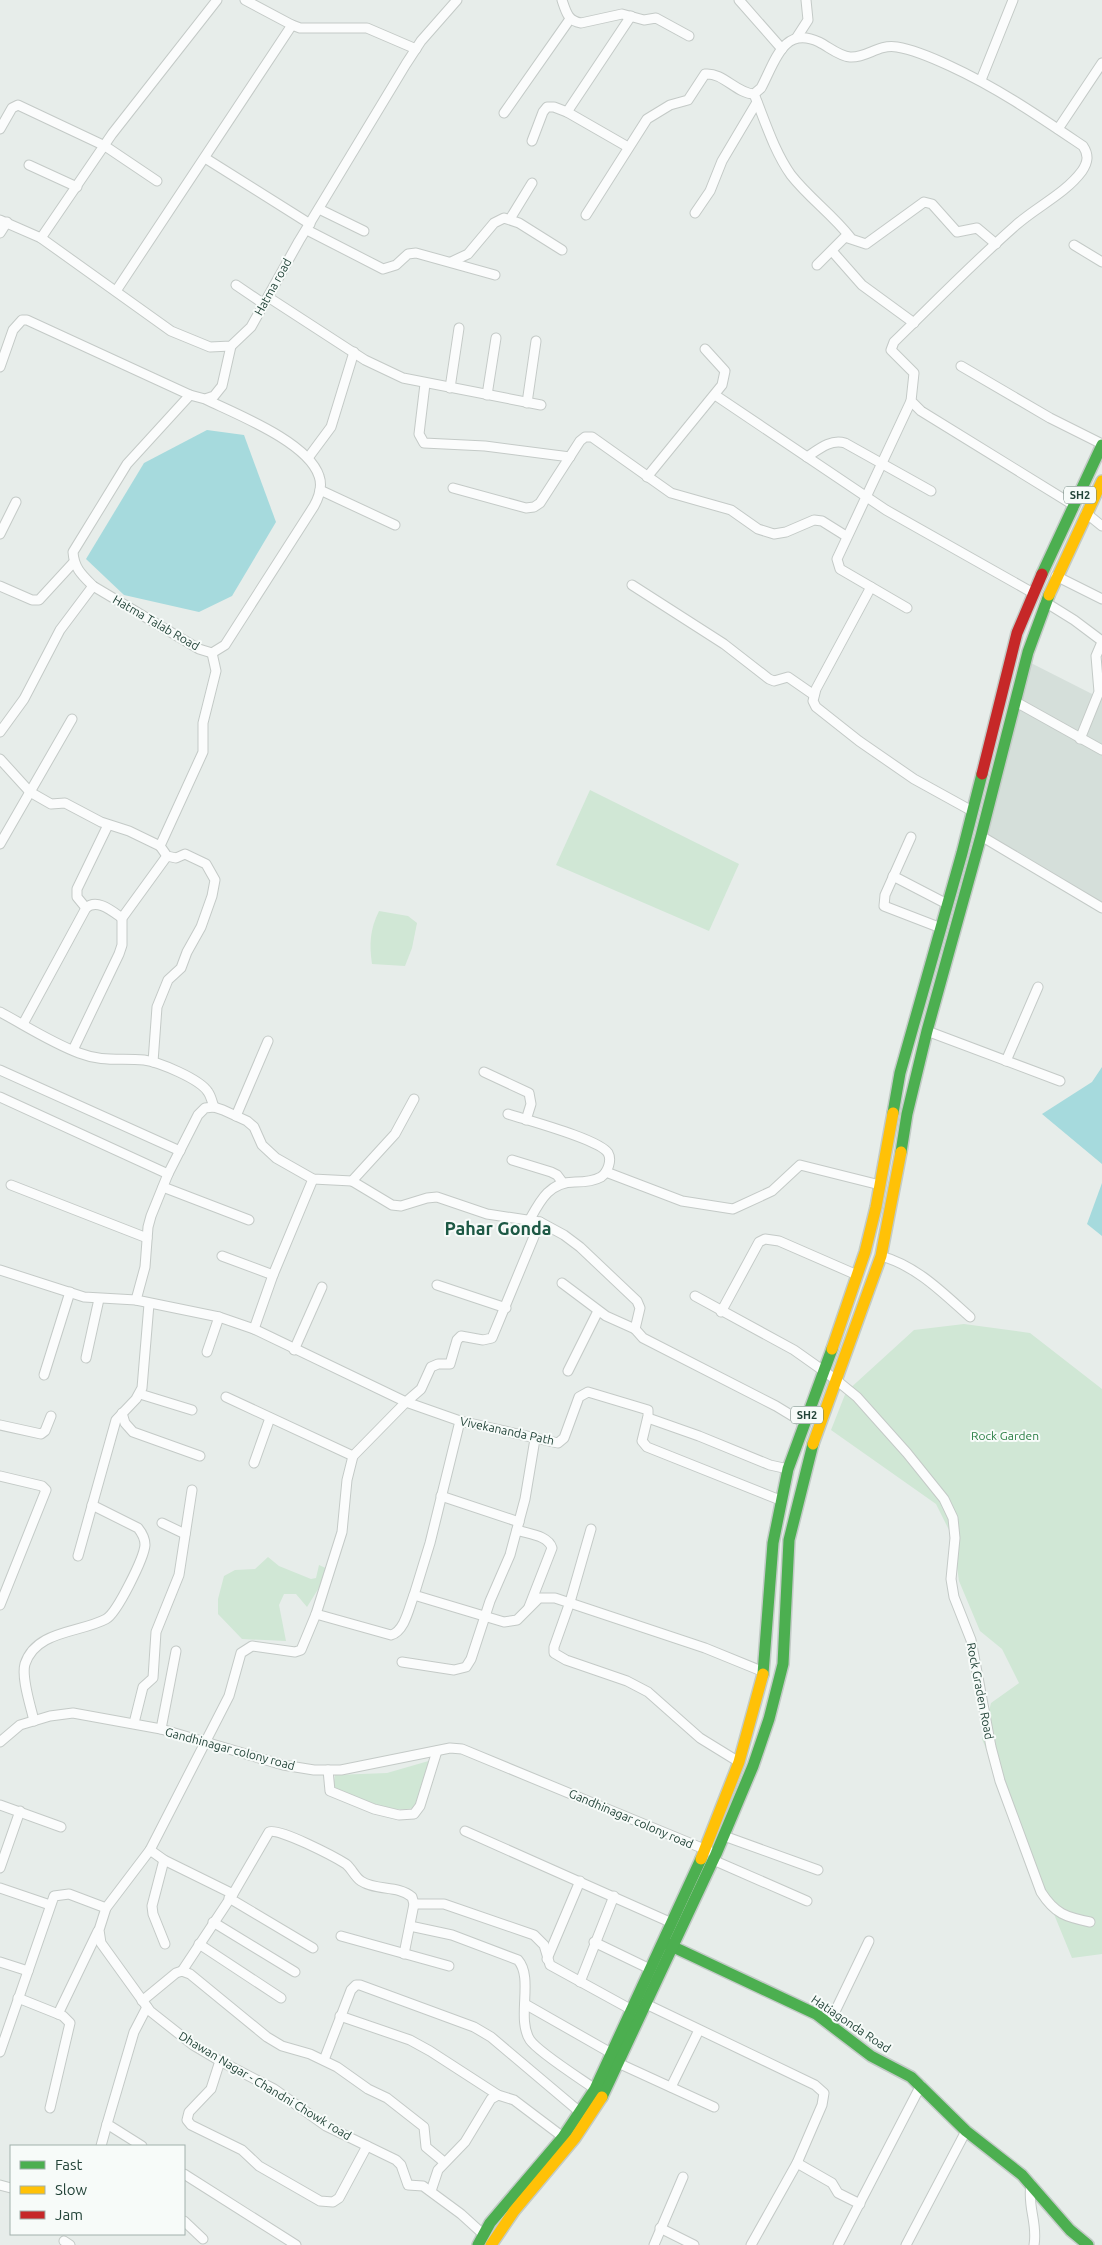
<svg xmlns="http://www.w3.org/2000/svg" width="1102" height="2245" viewBox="0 0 1102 2245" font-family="Ubuntu,sans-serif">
<rect width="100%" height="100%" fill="#e7edea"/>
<!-- built -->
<polygon fill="#d5dfda" points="1027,661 1100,698 1102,695 1102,910 987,840"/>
<!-- green -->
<g fill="#d0e7d5">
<polygon points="590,790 739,864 709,931 556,865"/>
<path d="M379 911 408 916 417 923 412 948 405 966 372 964C369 944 370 929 379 911Z"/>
<polygon points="964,1324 1030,1333 1102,1389 1102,1954 1072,1958 982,1739 991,1703 1019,1683 1002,1649 980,1631 959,1581 953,1538 936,1504 831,1430 846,1392 914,1330"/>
<polygon points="268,1557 279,1566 311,1579 316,1578 319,1565 330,1570 307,1607 296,1594 284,1594 279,1605 286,1641 242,1639 218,1614 218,1599 224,1576 235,1570 255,1569"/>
<path d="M432 1760 418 1807C388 1815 360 1800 333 1789L335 1775 387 1773Z"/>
</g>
<!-- water -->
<g fill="#a6dadd">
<polygon points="207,430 244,435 276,522 232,596 199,612 124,595 86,559 144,463"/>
<polygon points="1102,1067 1102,1164 1042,1114 1092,1082"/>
<polygon points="1102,1183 1102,1236 1087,1224"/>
</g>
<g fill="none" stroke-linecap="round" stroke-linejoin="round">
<!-- street casing -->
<g stroke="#c4cac7" stroke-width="11">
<g id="street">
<polyline points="245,0 292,25 300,28 367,28 416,49"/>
<path d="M562 0C566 12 568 21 581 23L622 14 644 20 656 18 689 36"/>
<polyline points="739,0 782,49"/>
<polyline points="797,37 808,20 806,0"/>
<polyline points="981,80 1013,0"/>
<path d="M754 94C765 121 774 151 791 175 809 198 832 214 850 237"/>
<polyline points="504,113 570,19"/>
<polyline points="0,129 12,108 18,105 105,146 157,181"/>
<polyline points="1058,129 1102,63"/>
<polyline points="532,141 543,112 547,107 554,107 567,112"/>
<polyline points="628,147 567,112 631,16"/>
<polyline points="205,158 310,224"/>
<polyline points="29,165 77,187"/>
<polyline points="319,209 364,231"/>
<polyline points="695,213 710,191 722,161 757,102"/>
<path d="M586 215 647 119 670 105 688 100 705 74C723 72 737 94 754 94L761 88C775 62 783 25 819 42 829 47 839 56 850 57 868 58 877 44 897 47 915 50 933 58 950 66 998 88 1040 117 1083 146 1089 155 1088 162 1082 171 1065 194 1036 207 1015 226 973 263 934 303 894 342L891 350 914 373 911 401 921 411 1075 506"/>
<polyline points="510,219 532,183"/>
<polyline points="0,220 41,238 171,331 210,347 231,346 251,327 299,241 406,64 421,41 457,0"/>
<polyline points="307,230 383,269 396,265 408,254 416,253 495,275"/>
<polyline points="0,233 7,222"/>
<polyline points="41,238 112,134 217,0"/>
<polyline points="1074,245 1102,262"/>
<polyline points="832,251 862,285 914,323"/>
<polyline points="451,262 468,254 494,223 504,218 519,223 562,250"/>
<polyline points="817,265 845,237 866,244 924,202 932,204 957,232 977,228 996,244"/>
<polyline points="236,285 264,304"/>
<polyline points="116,291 292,25"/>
<polyline points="268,297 365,360 403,378 541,405"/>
<polyline points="961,366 1050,418 1102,444"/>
<polyline points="0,367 13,330 22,320 27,320 190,395"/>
<polyline points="425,384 419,434 424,443 485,446 570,457"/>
<polyline points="450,388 459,328"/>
<polyline points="487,395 496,338"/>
<polyline points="715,395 886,510 1033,593"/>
<path d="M205 399C236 414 308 442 319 476 323 487 319 497 314 506L225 645 212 653 199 649 93 586C82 575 74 568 73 552L127 464 190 395 205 399 214 396 222 386 231 346"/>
<polyline points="527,403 536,341"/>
<path d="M807 457C819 449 830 439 845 443L931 491"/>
<polyline points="308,458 331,427 354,352"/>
<polyline points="647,477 722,385 725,371 705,349"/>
<polyline points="453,488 526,508 534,507 540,503 580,441 585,437 592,437 671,493 731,510 758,529 774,534 786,532 814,520 822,521 846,536"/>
<polyline points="320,490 395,525"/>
<polyline points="1086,513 1102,526"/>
<polyline points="0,534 16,502"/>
<polyline points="1056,576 1102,599"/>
<polyline points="632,585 724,644 769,679 774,681 788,677 814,695"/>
<polyline points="0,586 32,600 39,600 73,563"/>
<polyline points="871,587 816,689 813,701 816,707 859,741 914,779 972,811"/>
<polyline points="1045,602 1074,620 1102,641"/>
<polyline points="907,608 840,569 837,559 911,401"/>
<polyline points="1016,702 1102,750"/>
<polyline points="0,732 24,699 60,630 93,586"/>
<polyline points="1080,739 1099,692 1096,656 1102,642"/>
<polyline points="0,759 30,792 51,804 65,803 101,822 129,831 160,846"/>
<polyline points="981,836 1102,908"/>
<polyline points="911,837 885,895 884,906 941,928"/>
<polyline points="0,844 72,719"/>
<polyline points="893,876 947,904"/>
<polyline points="86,908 77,897 77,889 108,825"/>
<path d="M0 1012C26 1026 52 1043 79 1053 102 1062 120 1058 144 1060 159 1062 200 1079 208 1092 211 1096 212 1102 214 1107"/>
<path d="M23 1024 86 908C97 898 112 911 122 918"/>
<polyline points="927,1031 1060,1081"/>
<polyline points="73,1050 119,954 122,945 122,918 167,856"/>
<polyline points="1006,1061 1038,987"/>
<polyline points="153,1062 157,1007 168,980 181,968 187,952 201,927 212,896 215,880 206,864 185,854 176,858 167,856 160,846 203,752 203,723 216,671 212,653"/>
<polyline points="0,1070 180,1151"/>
<polyline points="484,1072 529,1093 531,1104 526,1120"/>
<polyline points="0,1097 168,1174"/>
<path d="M508 1114C526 1120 599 1139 608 1153 612 1160 608 1172 601 1177 594 1181 583 1182 575 1182 549 1182 540 1201 529 1221"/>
<polyline points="236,1116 268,1041"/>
<polyline points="512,1160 551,1172 557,1175 563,1183"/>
<polyline points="606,1172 682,1201 733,1209 772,1191 800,1165 880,1185"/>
<polyline points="352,1181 392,1205 401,1206 427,1198 437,1197 487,1214 540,1222 564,1235 580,1247 637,1301 640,1308 635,1329 643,1338 776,1406 804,1423"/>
<polyline points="11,1185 147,1238"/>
<polyline points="163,1187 249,1220"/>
<polyline points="222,1256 273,1275"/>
<path d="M881 1256C917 1266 943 1293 970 1317"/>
<polyline points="0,1270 84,1297 136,1300 219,1317 254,1329 406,1402 421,1389 431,1367 438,1364 450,1364 457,1340 461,1336 483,1340 492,1338 540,1222"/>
<polyline points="562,1283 606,1316 635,1329"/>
<polyline points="437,1285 506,1308"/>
<path d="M695 1296 794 1350 835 1379 857 1397 907 1453 944 1499 953 1518 955 1538 951 1579 954 1597 971 1640 991 1747 1000 1781 1041 1892C1055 1914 1066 1917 1090 1922"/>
<polyline points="136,1300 145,1267 148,1227 151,1216 168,1174 198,1115 205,1108 214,1107 223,1110 247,1121 254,1127 262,1145 276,1158 313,1179 352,1181 395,1134 414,1099"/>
<polyline points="721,1312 759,1242 765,1239 779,1241 857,1275"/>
<polyline points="254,1329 273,1275 313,1179"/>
<polyline points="294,1350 322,1287"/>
<polyline points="207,1352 219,1317"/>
<polyline points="86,1358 99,1299"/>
<polyline points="568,1371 598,1311"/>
<polyline points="44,1375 70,1292"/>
<polyline points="140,1394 192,1410"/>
<polyline points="226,1397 353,1456"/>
<polyline points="122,1413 125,1423 133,1432 200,1456"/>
<polyline points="648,1418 699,1436 770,1465 788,1469"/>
<polyline points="460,1421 430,1543 414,1595 504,1622 517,1620 539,1598 555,1598 705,1648 764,1672"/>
<polyline points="0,1425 41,1434 45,1431 51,1416"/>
<polyline points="254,1463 270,1418"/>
<polyline points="0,1476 42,1486 46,1490 0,1605"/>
<polyline points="441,1496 519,1522"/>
<polyline points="162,1523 185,1534"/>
<polyline points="591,1529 570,1602 554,1647 554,1653 566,1660 627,1681 648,1692 700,1738 739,1762"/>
<path d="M517 1530C528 1534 548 1535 552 1548L529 1607"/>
<polyline points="78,1556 116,1420 136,1399 142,1388 149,1304"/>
<path d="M414 1595C409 1607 405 1631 391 1635L316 1614 342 1532 347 1480 353 1456 406 1402 460 1421 558 1443 564 1438 579 1397 588 1392 648 1410V1416L642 1441 647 1447 780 1500"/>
<polyline points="316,1614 301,1650 295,1652 252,1646 241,1653 229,1696 150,1850 106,1908 99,1930 101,1943 150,2011 193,2045 220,2061 274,2089 326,2126 396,2160 401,2165 408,2185 423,2186 461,2214 483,2234"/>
<polyline points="402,1662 454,1670 466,1667 471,1659 490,1601 510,1555 525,1499 535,1439"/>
<path d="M34 1721C31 1707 21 1678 25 1664 36 1630 80 1633 106 1619 117 1613 144 1558 145 1545 145 1538 142 1533 138 1528L92 1505"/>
<polyline points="134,1723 143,1687 153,1678 156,1632 179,1575 192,1490"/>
<polyline points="161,1729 176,1651"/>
<polyline points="0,1742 20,1725 50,1716 73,1713 161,1729 283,1765 314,1770 341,1770 450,1748 462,1749 709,1851"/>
<polyline points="328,1770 330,1791 374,1809 399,1815 414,1814 420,1806 437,1751"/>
<polyline points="0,1805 61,1827"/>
<polyline points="465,1831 672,1923"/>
<polyline points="724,1836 818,1870"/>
<path d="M150 1850 164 1860 233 1894 269 1832C278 1827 335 1857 346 1864 352 1869 355 1877 361 1881 376 1891 398 1885 412 1897L414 1904 404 1954"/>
<polyline points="164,1860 152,1906 153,1914 165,1944"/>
<polyline points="713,1860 807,1901"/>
<polyline points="0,1868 20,1811"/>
<polyline points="0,1888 50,1905"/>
<polyline points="229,1898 313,1948"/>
<polyline points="414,1904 444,1904 534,1935 544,1945 550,1965 632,2010"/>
<polyline points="213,1922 295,1972"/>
<path d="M410 1926 452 1935 518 1960C534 1978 516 2019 530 2040 538 2052 581 2079 595 2089"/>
<polyline points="341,1936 449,1966"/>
<polyline points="594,1942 650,1969"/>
<polyline points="199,1944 281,1998"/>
<polyline points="547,1959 580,1881"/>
<polyline points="0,1962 28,1971"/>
<polyline points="182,1971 233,1894"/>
<polyline points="580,1982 614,1896"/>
<polyline points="18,1998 63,2016 70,2023 50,2108"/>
<polyline points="142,2001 176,1973 182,1971 190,1974 267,2037 282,2046 310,2054 337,2067 368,2089 387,2098 424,2127 426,2147 444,2162"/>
<polyline points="525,2004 611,2053"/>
<polyline points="646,2004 815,2085 824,2093 822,2105 797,2163 751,2245"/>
<polyline points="58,2014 98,1931"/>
<polyline points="340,2016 410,2040 430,2051 498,2095"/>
<polyline points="829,2024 869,1941"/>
<polyline points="0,2052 54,1896 69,1894 106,1908"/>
<polyline points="324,2060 351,1990 356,1985 360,1985 474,2027 491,2037 581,2113"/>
<polyline points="220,2061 211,2089 189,2112 187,2120 191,2125 242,2150 259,2166 320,2201 333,2202 339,2198 367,2146"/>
<polyline points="618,2063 714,2107"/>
<polyline points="671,2087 699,2030"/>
<polyline points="101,2146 107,2124"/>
<polyline points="142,2146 107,2124 134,2032 147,2007"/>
<polyline points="797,2163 832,2183 838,2193 860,2204"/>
<polyline points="184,2174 296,2245"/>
<path d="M1031 2184C1027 2207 1038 2223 1034 2245"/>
<polyline points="0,2185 11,2188"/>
<polyline points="431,2191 438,2170 465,2142 491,2099 498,2095 514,2100 563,2137"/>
<polyline points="184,2221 203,2239"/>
<polyline points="660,2228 694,2245"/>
<polyline points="64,2241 70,2245"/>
<polyline points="654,2245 683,2177"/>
<polyline points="838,2245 921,2085"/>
<polyline points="906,2245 966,2131"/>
</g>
</g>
<!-- fast casing -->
<g stroke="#c3cbc7" stroke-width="14">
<g id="fast">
<polyline points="1042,574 1102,445"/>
<polyline points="893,1113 900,1073 962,853 982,774"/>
<polyline points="901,1152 907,1114 927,1031 981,836 1028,652 1049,595"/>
<polyline points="763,1674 773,1543 788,1469 832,1349"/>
<polyline points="665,1943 816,2014 871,2056 911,2077 966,2131 1022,2175 1070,2230 1088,2245"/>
<polyline points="602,2097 716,1854 753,1766 769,1719 783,1664 789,1540 813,1444"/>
<polyline points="478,2245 490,2223 563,2137 595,2089 701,1859"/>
</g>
</g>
<!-- slow casing -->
<g stroke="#c3cbc7" stroke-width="14">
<g id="slow">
<polyline points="1049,595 1102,481"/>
<polyline points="832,1349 865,1252 876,1207 893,1113"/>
<polyline points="813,1444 881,1256 901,1152"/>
<polyline points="701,1859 739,1762 763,1674"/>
<polyline points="491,2245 514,2211 575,2138 602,2097"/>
</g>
</g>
<!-- jam casing -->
<g stroke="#c3cbc7" stroke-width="14">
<polyline id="jam" points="982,774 1017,633 1042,574"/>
</g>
<!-- street -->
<use href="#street" stroke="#fbfcfc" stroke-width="9"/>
<!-- fast -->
<use href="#fast" stroke="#4caf50" stroke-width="11"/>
<!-- slow -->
<use href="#slow" stroke="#ffc107" stroke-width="11"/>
<!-- jam -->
<use href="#jam" stroke="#c62828" stroke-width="11"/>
</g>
<g text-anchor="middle" stroke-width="4" stroke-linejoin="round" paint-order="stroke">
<!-- shield labels -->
<g fill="#f7fbf9" stroke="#627a72" stroke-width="1">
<rect x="1064" y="486.5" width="32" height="17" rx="4"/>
<rect x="791" y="1406.5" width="32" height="17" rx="4"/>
</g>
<g font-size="11" font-weight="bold" fill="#224338">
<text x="1080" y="499">SH2</text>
<text x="807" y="1419">SH2</text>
</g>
<!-- street labels -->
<g font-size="12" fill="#224338" stroke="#f7fbf9">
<text transform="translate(273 287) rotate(-61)" y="4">Hatma road</text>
<text transform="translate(156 623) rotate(30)" y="4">Hatma Talab Road</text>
<text transform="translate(507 1431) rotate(12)" y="4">Vivekananda Path</text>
<text transform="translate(980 1691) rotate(79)" y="4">Rock Graden Road</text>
<text transform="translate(230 1749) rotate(15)" y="4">Gandhinagar colony road</text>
<text transform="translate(631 1819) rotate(23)" y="4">Gandhinagar colony road</text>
<text transform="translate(851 2024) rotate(34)" y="4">Hatiagonda Road</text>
<text transform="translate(265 2086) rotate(31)" y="4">Dhawan Nagar - Chandni Chowk road</text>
</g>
<!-- park labels -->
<g font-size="12" fill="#297e43" stroke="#f7fbf9">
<text x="1005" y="1440">Rock Garden</text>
</g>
<!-- district labels -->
<g font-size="18" font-weight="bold" fill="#1c5844" stroke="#f7fbf9">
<text x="498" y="1235">Pahar Gonda</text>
</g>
</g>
<!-- legend -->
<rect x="10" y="2145" width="175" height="90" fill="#f7fbf9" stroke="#a2b1ac"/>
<rect x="20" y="2161" width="25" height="8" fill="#4caf50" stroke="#a2b1ac"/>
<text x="55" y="2170" font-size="15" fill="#224338">Fast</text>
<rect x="20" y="2186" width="25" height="8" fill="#ffc107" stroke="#a2b1ac"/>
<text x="55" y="2195" font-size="15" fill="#224338">Slow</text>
<rect x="20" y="2211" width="25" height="8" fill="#c62828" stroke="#a2b1ac"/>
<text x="55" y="2220" font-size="15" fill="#224338">Jam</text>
</svg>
